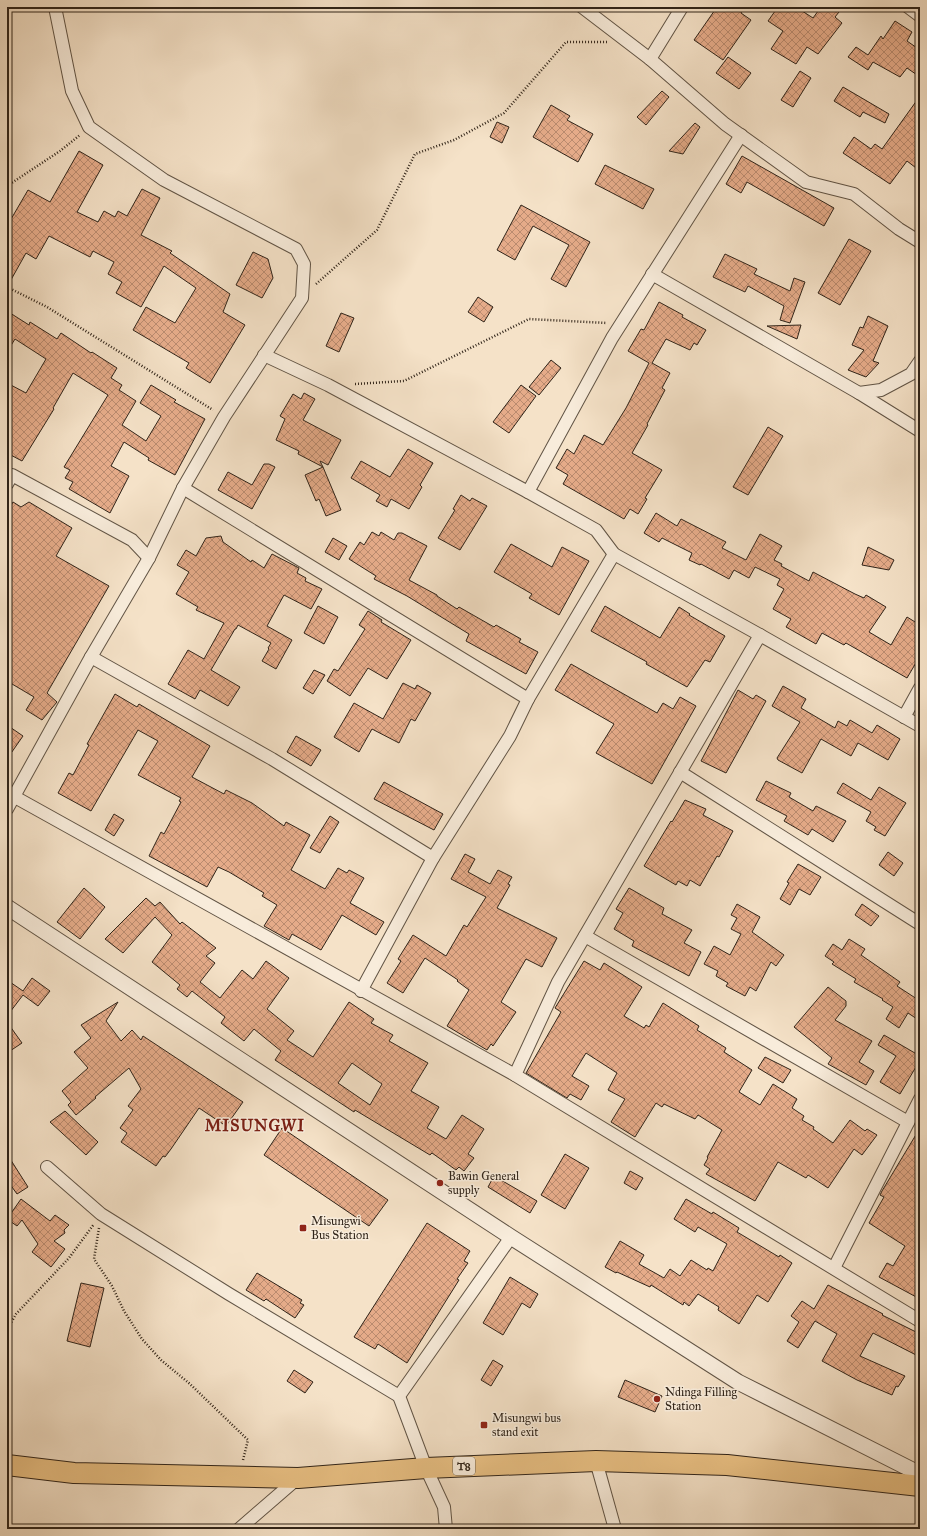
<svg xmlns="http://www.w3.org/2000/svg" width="927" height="1536" viewBox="0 0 927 1536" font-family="'IM FELL Great Primer',serif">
<defs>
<pattern id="building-cross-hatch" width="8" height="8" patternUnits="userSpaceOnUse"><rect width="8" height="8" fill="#e5ab89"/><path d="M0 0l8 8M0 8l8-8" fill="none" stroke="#ba8b6f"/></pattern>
</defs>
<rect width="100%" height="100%" fill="#f5e2c8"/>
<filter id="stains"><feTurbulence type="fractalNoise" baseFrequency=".005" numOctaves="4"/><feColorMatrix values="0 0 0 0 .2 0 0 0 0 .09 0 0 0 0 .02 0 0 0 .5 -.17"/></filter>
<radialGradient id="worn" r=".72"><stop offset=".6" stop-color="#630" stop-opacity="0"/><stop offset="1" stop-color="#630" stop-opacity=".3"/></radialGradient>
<!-- building -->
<g fill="url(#building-cross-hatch)" stroke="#302419" fill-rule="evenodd">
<polygon points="717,7 745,7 741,13 751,20 723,60 694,40"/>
<polygon points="778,7 796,7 813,18 821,7 832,7 839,12 835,17 842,23 818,54 807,47 796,64 771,49 783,31 768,21"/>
<polygon points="895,21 912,32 907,41 920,50 920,77 907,68 900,77 873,62 868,70 848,57 856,47 868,55 881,36 883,39"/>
<polygon points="728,57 751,73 739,89 716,73"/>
<polygon points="800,71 811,78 793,107 781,100"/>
<polygon points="843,87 889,114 885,123 863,112 860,117 834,101"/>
<polygon points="662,91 669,97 646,125 637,117"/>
<polygon points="920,96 920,171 907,161 890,184 843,153 854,137 871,149 875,144 882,149"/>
<polygon points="551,105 570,116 567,120 593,134 578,162 533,137"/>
<polygon points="497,122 509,127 502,143 490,137"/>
<polygon points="695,123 700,127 683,154 669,151"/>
<polygon points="79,151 103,165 77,212 98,222 104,211 115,217 118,211 127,216 142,189 160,198 141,235 172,251 170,253 230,294 223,312 245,325 210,383 186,368 189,363 133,330 146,307 175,323 196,288 164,266 141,307 116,293 122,282 108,274 114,262 93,251 90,257 49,236 36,259 26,253 7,287 7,226 28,190 50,202"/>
<polygon points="742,156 834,208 824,226 747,182 741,193 726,184"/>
<polygon points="605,165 654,189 643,209 595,184"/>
<polygon points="521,205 590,242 566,287 551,279 569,245 533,226 515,260 497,250"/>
<polygon points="849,239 871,251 840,305 818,293"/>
<polygon points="253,252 268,259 273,278 262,298 236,285"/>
<polygon points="725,254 757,269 754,274 790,291 794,278 805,282 790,323 780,320 784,306 748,286 745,292 713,277"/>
<polygon points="478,297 493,307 484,322 468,312"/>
<polygon points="659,302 683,315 682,317 706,330 697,345 694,343 690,350 666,339 652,363 670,373 662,388 665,390 647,424 648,425 632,453 662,470 645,498 647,499 638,514 630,509 624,519 563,484 568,475 556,468 567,449 574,454 584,435 603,445 626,408 649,363 628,351 641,329 644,330"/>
<polygon points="7,311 29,325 30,322 57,339 61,333 91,353 92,352 117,368 111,378 122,385 119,390 136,401 122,425 146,441 161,416 140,403 151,385 176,400 174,402 205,419 175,475 148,460 149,458 124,442 111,466 129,476 110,513 69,489 73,482 65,478 70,470 64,467 108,395 73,373 53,408 54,409 22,461 7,453 7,383 26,393 46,359 15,339 7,352"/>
<polygon points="341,313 354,318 339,352 326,346"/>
<polygon points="868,316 888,326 873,361 879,363 866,377 848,370 864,350 852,345 860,327 863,328"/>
<polygon points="801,325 797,339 767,326"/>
<polygon points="551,360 561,368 539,395 529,387"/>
<polygon points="521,385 536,396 509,433 493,422"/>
<polygon points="304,393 315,399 303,420 341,440 328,465 320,461 323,467 298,454 299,451 276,440 285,419 280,416 293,394 301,399"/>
<polygon points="768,427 783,436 748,495 733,487"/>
<polygon points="408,449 433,463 420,485 422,487 409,509 391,499 387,507 376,501 380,495 351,478 361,461 390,477"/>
<polygon points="264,464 269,464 275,467 252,509 218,490 228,472 252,485"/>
<polygon points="323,467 341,510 326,516 319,499 316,501 305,475"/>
<polygon points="461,495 470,501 472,498 487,506 460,550 438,538 455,510 453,509"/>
<polygon points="13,502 21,507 29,502 72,528 56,556 109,586 47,693 57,702 42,720 26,710 34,697 7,681 7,513"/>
<polygon points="656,513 677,526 681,519 726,542 722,548 746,560 760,534 782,546 774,560 782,564 781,566 809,581 813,572 855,594 864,598 866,595 886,607 869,632 891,645 907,617 920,625 920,656 907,678 846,643 844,645 822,633 816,644 786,627 791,619 773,609 784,589 777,585 780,579 755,567 749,578 734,570 729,579 701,564 700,565 689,560 692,553 662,538 659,542 644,533"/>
<polygon points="372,532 379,536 381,532 394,540 398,533 402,533 427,546 409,580 437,595 437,596 457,609 459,607 494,627 496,625 521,639 519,642 538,652 526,674 466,641 469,634 407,596 374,579 376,576 349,559 360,542 364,545"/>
<polygon points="221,536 223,542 251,562 252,560 264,568 272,554 299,568 297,573 306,578 305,581 322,589 311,609 284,595 267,626 292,640 276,669 262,661 269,649 268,648 271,643 238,625 236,629 235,629 211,670 240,687 228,706 200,690 195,699 168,684 188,650 204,659 224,623 196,610 198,607 176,594 189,572 177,565 186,550 196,556 206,538"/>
<polygon points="333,538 347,546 339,560 325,552"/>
<polygon points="511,544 552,567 562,547 589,561 559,615 529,598 532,594 494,572"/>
<polygon points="868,547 894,560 889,570 862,565"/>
<polygon points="318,606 338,617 324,644 304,633"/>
<polygon points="605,606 660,638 679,607 690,614 689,615 725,636 710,662 705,660 687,687 646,664 647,662 591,631"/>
<polygon points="368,611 382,620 381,622 411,640 387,679 368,668 350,696 327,681 334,669 338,671 365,629 359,625"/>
<polygon points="571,664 657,713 663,703 673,709 680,697 696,706 652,784 596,753 614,724 555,690"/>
<polygon points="314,670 325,675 313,694 303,688"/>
<polygon points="403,683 415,689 417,685 431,693 415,721 411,719 399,743 372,729 359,752 334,737 354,703 383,719"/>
<polygon points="783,686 806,699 801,708 835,728 838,721 847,726 850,720 872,733 877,725 900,739 888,760 858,743 851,756 821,739 802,773 778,760 777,758 800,722 772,706"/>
<polygon points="738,690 753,699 756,695 766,701 726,773 701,761"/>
<polygon points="115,694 137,707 139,704 210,746 192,777 224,794 226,790 252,803 284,826 286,822 310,835 291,870 325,889 338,868 347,873 349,870 364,878 350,903 384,922 376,935 342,915 321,950 292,934 289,940 264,926 277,905 262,896 264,893 229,872 218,867 207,887 149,856 161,832 164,834 181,802 179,801 181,798 138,775 158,741 138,730 91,811 58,793 69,773 73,775 89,745 87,744"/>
<polygon points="7,725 23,736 7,759"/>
<polygon points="296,736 321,750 311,766 287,752"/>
<polygon points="766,781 791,793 789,797 813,811 816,806 846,821 833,842 812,829 808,835 784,821 787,816 756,800"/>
<polygon points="384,782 443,814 434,830 374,799"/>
<polygon points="843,783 871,800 879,787 906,803 885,836 874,830 876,827 866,821 871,812 837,793"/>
<polygon points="685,800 706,809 703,815 733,831 719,857 717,856 700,886 690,880 687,886 678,881 676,885 644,866 671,821 672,822"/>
<polygon points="114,814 124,820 114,836 105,830"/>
<polygon points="330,816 339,822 320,853 310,848"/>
<polygon points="888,852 903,863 894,876 879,865"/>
<polygon points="465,854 475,859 468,872 490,884 498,870 512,877 508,884 510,885 497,908 557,938 542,967 526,959 501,1002 516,1012 493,1046 491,1044 487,1050 447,1026 469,990 457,981 458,980 425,958 403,993 387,983 401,961 398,959 413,935 446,956 464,925 467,927 486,897 451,879"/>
<polygon points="798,864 821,877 810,895 799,889 790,905 780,899 789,883 787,882"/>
<polygon points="84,888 105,907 80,939 57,922"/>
<polygon points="629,888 664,908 662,914 692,930 684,943 701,952 689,976 632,946 634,941 614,929 623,913 616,909"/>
<path d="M146 898 155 906 160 902 180 924 182 922 216 948 206 956 215 963 200 982 220 998 242 970 253 979 266 961 289 978 267 1009 294 1031 287 1040 313 1057 349 1002 374 1019 371 1023 393 1035 389 1041 428 1063 411 1091 439 1107 427 1128 446 1139 462 1115 484 1129 468 1154 474 1158 464 1171 459 1167 456 1170 432 1153 430 1155 355 1110 354 1112 275 1060 281 1051 254 1029 244 1041 221 1023 225 1017 192 991 187 997 177 989 180 985 152 962 172 935 155 917 123 953 105 939ZM352 1063 382 1084 370 1105 338 1083Z"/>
<polygon points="737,904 760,917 752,932 784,955 776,966 771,962 756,991 750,987 745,996 726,986 728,983 716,976 718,971 704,964 714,946 730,955 741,934 731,929 737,918 731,915"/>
<polygon points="862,904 879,916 871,926 855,915"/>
<polygon points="849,939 865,949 861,955 900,982 897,986 920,1001 920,1021 908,1013 899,1028 886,1019 893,1007 882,1000 883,999 854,982 856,979 832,964 834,962 825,956 833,944 842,950"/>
<polygon points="584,961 600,970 604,963 642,987 624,1016 644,1028 646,1025 649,1027 663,1003 699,1026 697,1030 726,1048 724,1052 752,1070 739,1092 760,1105 773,1084 797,1099 792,1108 804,1116 802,1120 814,1127 813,1129 833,1143 850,1120 865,1131 867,1129 877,1135 862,1155 854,1149 828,1188 808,1175 806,1178 778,1162 755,1201 706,1174 710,1169 704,1165 708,1158 707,1157 722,1130 698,1115 695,1119 664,1104 662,1107 656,1103 635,1137 611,1122 625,1099 608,1090 617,1073 586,1053 572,1076 589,1086 581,1100 570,1094 567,1098 526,1073 561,1012 555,1008"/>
<polygon points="32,978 50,991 38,1006 23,995 7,1016 7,980 23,991"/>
<polygon points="828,987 846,1001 846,1006 835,1020 872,1041 859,1062 874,1071 866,1085 828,1064 832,1058 794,1027"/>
<polygon points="118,1002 106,1021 121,1041 132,1030 141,1040 143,1036 243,1102 226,1126 199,1108 171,1149 165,1157 163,1156 156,1166 121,1142 127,1133 120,1128 133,1110 128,1106 141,1089 129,1068 95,1097 96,1098 76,1115 68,1105 71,1102 62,1091 88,1068 74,1052 91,1038 81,1025"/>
<polygon points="7,1022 22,1043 7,1053"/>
<polygon points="884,1035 920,1056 920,1060 900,1094 880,1082 896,1056 878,1045"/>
<polygon points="765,1057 791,1070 783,1083 758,1068"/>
<polygon points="65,1111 98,1142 86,1155 50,1122"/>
<polygon points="282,1128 388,1200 369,1226 264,1155"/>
<polygon points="920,1128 920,1299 879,1277 887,1263 893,1266 905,1246 869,1223 884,1197 880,1195 882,1191"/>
<polygon points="7,1154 28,1187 17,1194 7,1180"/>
<polygon points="565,1154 589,1168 565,1209 541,1195"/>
<polygon points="630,1171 643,1178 636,1190 624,1183"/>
<polygon points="494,1176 537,1201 530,1213 488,1187"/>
<polygon points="21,1199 50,1221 55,1215 69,1225 64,1230 65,1233 54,1241 65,1249 51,1267 32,1252 38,1244 22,1220 17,1226 7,1219"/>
<polygon points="686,1199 712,1214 713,1212 739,1228 737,1232 779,1257 780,1255 792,1263 768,1302 757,1295 739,1324 718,1310 719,1307 698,1294 689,1306 684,1302 683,1305 651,1285 650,1287 617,1272 616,1273 605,1267 620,1241 644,1255 639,1264 664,1278 670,1269 680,1276 691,1260 707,1270 708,1268 713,1271 727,1244 698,1227 695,1232 674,1219"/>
<polygon points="427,1223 470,1251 464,1261 468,1263 457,1279 459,1280 407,1363 378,1344 375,1349 354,1337"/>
<polygon points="257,1273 302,1300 300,1303 304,1305 295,1318 266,1299 264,1301 246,1290"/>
<polygon points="510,1277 538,1294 530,1308 522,1303 503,1335 483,1323"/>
<polygon points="81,1283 104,1288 90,1347 67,1341"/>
<polygon points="828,1285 883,1314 882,1315 920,1334 920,1357 873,1333 860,1356 905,1376 898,1387 896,1386 892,1395 857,1380 822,1361 837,1334 815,1321 798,1348 787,1341 799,1322 791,1316 802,1301 814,1309"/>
<polygon points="493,1360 503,1366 491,1386 481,1380"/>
<polygon points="294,1370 313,1382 305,1393 287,1381"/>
<polygon points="625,1380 662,1396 655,1412 618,1397"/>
</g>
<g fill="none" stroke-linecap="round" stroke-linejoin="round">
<!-- minor casing -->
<g stroke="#615445" stroke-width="14">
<g id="minor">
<polyline points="582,7 650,59 725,124 806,182 854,194 899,229 920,242"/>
<polyline points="908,7 920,16"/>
<polyline points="650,59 682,7"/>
<polyline points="652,274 859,393 920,431"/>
<polyline points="264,355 328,385 528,492 596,530 614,554 760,635 920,726"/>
<polyline points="859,393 881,390 911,374 920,361"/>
<polyline points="7,484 12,475 132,540 149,558"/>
<polyline points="183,488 528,699"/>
<polyline points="528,492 612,338 741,135"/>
<polyline points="91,657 272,759 433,858 510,736 528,699 614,554"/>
<polyline points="904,717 920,688"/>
<polyline points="680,772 920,924"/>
<polyline points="13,796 515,1075 920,1321"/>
<polyline points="7,809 91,657 149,558 183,488 224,417 302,298 304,264 296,249 164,180 89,127 72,91 55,7"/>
<polyline points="585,936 908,1122"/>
<polyline points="361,991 433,858"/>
<polyline points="515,1075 558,982 760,635"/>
<polyline points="47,1167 101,1214 229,1294 399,1396"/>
<polyline points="834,1268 920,1099"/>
<polyline points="596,1461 615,1529"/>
<polyline points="239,1529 298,1478"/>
<polyline points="446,1529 444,1507 426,1468 399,1396 511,1237"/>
</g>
</g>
<!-- tertiary casing -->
<g stroke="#615445" stroke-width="17">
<polyline id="tertiary" points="7,907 511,1237 738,1382 920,1474"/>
</g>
<!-- trunk casing -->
<g stroke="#302419" stroke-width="22">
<polyline id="trunk" points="7,1465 74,1473 298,1478 426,1468 596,1461 727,1465 920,1486"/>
</g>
<!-- path -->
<g stroke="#302419" stroke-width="2.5" stroke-dasharray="1 2" stroke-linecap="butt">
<polyline points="7,186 60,151 80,135"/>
<polyline points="316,284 377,230 415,154 454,140 504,113 566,42 607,42"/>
<polyline points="7,287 47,307 213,410"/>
<polyline points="355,384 404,381 529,319 607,323"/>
<polyline points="99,1228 94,1259 112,1286 124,1311 142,1339 161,1360 190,1384 248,1440 243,1460"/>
<polyline points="7,1330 16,1314 69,1258 94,1224"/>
</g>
<!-- minor -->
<use href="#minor" stroke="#f8ecdb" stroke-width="12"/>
<!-- tertiary -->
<use href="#tertiary" stroke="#f8ecdb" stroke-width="15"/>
<!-- trunk -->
<use href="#trunk" stroke="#eac184" stroke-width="20"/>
</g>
<!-- markers -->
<g fill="#8f2418" stroke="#f8ecdb" stroke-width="1.5">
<circle cx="440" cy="1183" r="4"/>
<rect x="299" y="1224" width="8" height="8" rx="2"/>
<circle cx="657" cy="1399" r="4"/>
<rect x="480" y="1421" width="8" height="8" rx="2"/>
</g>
<g text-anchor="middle" stroke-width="3" stroke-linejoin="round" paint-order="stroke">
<!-- shield labels -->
<rect fill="#f8ecdb" stroke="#6c6053" stroke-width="1" x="453" y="1457" width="22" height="18" rx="3"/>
<g font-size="11" font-weight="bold" fill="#302419">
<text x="464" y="1470">T8</text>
</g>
<!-- poi labels -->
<g font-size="12" fill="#302419" stroke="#f8ecdb" text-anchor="start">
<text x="448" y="1180">Bawin General<tspan x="448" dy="14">supply</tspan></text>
<text x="311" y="1225">Misungwi<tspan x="311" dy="14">Bus Station</tspan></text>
<text x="665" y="1396">Ndinga Filling<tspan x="665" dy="14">Station</tspan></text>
<text x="492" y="1422">Misungwi bus<tspan x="492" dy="14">stand exit</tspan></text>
</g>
<!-- district labels -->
<g font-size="16" font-weight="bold" letter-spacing="1" fill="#7a1f14" stroke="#f8ecdb">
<text x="255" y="1131">MISUNGWI</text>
</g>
</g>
<!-- margin -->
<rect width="927" height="1536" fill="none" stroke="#f5e2c8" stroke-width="24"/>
<rect x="8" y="8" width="911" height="1520" fill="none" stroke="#302419" stroke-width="2"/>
<rect x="12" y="12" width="903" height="1512" fill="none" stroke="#302419"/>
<rect width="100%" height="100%" filter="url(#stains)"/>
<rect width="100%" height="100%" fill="url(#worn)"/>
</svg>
